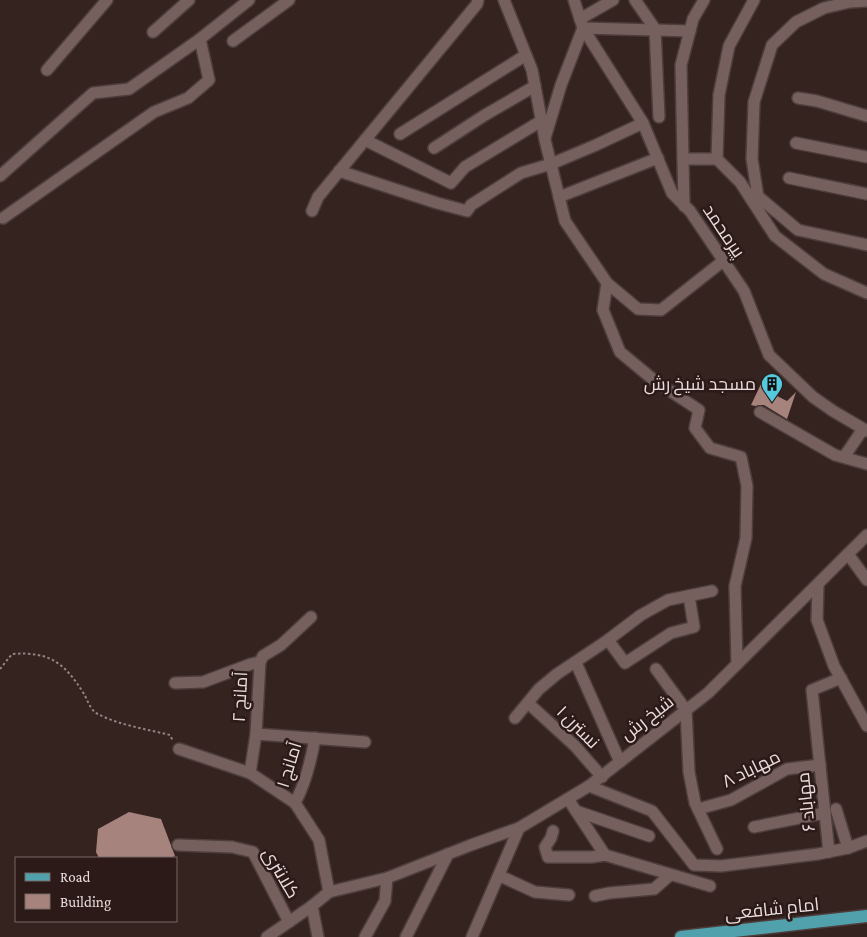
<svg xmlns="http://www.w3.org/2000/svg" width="867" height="937" viewBox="0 0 867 937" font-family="'Crimson Pro',Cairo,serif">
<rect width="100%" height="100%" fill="#352320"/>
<!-- building -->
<g fill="#a7837e">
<polygon points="761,384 776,389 773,394 787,401 796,392 787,419 764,405 759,405 755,406 751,405"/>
<polygon points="129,812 161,819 175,856 170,858 99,858 96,852 98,829"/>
</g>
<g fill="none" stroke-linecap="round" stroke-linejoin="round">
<!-- minor casing -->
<g stroke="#4d3e3c" stroke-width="14">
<g id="minor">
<polyline points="504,0 532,70 545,140 565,221 607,283 603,310 620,352 655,381 699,410 695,428 710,448 741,457 747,486 746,538 735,586 737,664"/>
<polyline points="574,0 583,28 643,123 672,193 690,211 744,291 769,355 813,397 833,411 867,431"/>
<polyline points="635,0 655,29 659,117"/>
<polyline points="580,19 613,0"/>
<polyline points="153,32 189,0"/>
<polyline points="233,41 289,0"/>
<polyline points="47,70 107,0"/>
<polyline points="798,98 817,101 867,116"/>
<polyline points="400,134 526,55"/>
<polyline points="545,138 561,85 583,28 690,31"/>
<polyline points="365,140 451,183 465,167 541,121"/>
<polyline points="796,143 867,157"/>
<polyline points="434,148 485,115 535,86"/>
<polyline points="683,159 717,159 740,182 775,236 824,274 867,293"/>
<polyline points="717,159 719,95 729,46 754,0"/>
<polyline points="339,171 437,203 467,211 471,205 521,173 551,164 596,145 643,123"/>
<polyline points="0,176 93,93 129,89 200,39"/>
<polyline points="789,178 867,194"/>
<polyline points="754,193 798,230 867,245"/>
<polyline points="559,197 658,158"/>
<polyline points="758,197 752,159 754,102 772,45 796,22 824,8 850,2 867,1"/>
<polyline points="684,206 681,65 693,19 704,0"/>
<polyline points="312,211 318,197 477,4 478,0"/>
<polyline points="3,218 154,112 188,98 209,80 200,39 249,0"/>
<polyline points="607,283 638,309 661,310 723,261"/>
<polyline points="760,412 835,455 867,464"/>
<polyline points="844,457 863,429"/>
<polyline points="848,554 867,580"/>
<polyline points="818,585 817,620 834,666 867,726"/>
<polyline points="608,640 625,663 671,633 694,627 689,596"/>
<polyline points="576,663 620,762"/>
<polyline points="656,669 686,710 689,772 695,803 717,849"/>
<polyline points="175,683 203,682 251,664 260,662"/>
<polyline points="528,703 575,746 602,777"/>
<polyline points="515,718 539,689 557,674 608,640 641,615 668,600 712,591"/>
<polyline points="256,734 365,742"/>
<polyline points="179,749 250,773 295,803 319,840 329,892"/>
<polyline points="250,773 256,734 260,662 263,656 281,645 311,617"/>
<polyline points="589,786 652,811 694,865 721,866 818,854 848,848 867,841"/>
<polyline points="568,799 605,855 710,886"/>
<path d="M295 803C306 782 311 761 315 738"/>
<polyline points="698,809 731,800 787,769 820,765"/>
<polyline points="836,809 848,848"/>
<polyline points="576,811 649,836"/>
<polyline points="754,827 825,813"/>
<polyline points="553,831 551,838 545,847 548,857 592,857 605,855"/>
<polyline points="178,845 232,847 253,852 289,922"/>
<polyline points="829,852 812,690 841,678"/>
<polyline points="500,876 535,892 569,895"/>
<polyline points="595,896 609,893 654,889 670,875"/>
<polyline points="312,906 318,937"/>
<polyline points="267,937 312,906 329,892 387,878"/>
<polyline points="365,937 385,901 387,878 471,845 519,828"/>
<polyline points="406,937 448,854"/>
<polyline points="472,937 519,828 589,786 708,693 867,535"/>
</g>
</g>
<!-- major casing -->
<g stroke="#4d3e3c" stroke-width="15">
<polyline id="major" points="681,937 867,916"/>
</g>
<!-- path -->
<path stroke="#938482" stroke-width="2" stroke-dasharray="2.5 2.5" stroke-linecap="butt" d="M0 669 12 654C49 651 65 663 84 694 87 699 90 709 96 713 118 725 146 729 170 735L173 741"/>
<!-- minor -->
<use href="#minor" stroke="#75605d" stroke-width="11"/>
<!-- major -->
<use href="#major" stroke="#51a1ad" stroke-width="12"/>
</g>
<!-- icons -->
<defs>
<g id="building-pin" transform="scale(1.125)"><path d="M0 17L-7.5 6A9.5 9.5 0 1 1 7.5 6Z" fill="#55cade" stroke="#2b1a17"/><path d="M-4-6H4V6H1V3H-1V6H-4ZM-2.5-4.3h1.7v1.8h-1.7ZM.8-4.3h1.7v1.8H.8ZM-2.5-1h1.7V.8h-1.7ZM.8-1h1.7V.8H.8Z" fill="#111"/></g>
</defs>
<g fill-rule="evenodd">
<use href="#building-pin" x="772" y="384"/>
</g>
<g text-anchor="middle" stroke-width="5" stroke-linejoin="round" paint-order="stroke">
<!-- street labels -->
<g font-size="18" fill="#e9dddb" stroke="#2b1a17">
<text transform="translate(724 231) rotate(56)" y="6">پیرمحمد</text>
<text transform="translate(240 697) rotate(-87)" y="6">آمانج ۲</text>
<text transform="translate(647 718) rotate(-38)" y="6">شیخ رش</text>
<text transform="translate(578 727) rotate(45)" y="6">نسترن ۱</text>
<text transform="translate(289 765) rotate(-73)" y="6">آمانج ۱</text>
<text transform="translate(751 769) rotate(-26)" y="6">مهاباد ۸</text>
<text transform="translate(806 802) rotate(-96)" y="6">مهاباد ۶</text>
<text transform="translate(281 873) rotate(60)" y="6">کلانتری</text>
<text transform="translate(772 909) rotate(-6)" y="6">امام شافعی</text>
</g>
<!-- poi labels -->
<g font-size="18" fill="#e9dddb" stroke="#2b1a17" text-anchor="end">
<text x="756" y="390">مسجد شیخ رش</text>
</g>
</g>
<!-- legend -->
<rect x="15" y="857" width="162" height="65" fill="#2b1a17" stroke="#776865"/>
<rect x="25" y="873" width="25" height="8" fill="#51a1ad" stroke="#776865"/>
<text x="60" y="882" font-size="15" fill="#e9dddb">Road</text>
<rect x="25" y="894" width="25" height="15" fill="#a7837e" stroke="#776865"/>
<text x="60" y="907" font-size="15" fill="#e9dddb">Building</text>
</svg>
